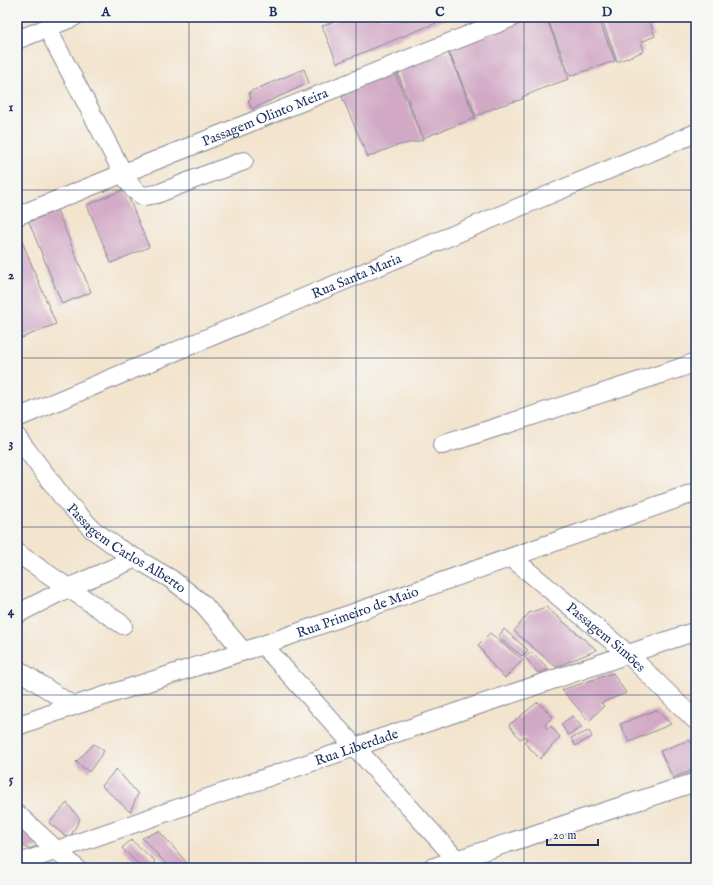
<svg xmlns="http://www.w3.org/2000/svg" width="713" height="885" viewBox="0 0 713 885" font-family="'IM FELL English',serif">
<rect width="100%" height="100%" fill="#f6f6f2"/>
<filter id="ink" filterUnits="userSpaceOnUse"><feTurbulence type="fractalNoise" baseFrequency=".025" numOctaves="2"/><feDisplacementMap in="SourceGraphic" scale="8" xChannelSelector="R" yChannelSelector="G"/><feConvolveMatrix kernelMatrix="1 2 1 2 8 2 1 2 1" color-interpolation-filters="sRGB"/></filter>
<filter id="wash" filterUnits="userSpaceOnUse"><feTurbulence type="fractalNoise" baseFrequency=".012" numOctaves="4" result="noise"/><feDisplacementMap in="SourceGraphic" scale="16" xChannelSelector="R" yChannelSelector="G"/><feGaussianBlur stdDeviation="0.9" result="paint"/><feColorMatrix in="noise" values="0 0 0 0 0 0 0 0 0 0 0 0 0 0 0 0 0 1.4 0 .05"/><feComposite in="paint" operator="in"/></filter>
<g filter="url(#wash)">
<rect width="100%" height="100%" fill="#f3e4ce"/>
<g id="blocks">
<!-- building -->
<g fill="#d1a9c5">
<polygon points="346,17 451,17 337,63 322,26"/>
<polygon points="523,17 546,17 569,79 546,87 522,97 523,99 499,106 476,116 449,52 460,44 509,25"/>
<polygon points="547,17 598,17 615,61 570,76"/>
<polygon points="601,17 648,17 655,36 641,42 644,51 617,62"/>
<polygon points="448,52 475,118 423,138 398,74 407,66"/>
<polygon points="304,69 309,83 252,109 248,100 251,99 249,92"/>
<polygon points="395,73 423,140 395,146 368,157 342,97 368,81"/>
<polygon points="125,189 149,247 111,263 87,205"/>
<polygon points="57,210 91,292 62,304 29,222"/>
<polygon points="19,234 56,324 17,340 17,235"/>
<polygon points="546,607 597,650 556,667 514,631 529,613"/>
<polygon points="504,629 528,650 522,656 498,637"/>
<polygon points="490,633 523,660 505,678 494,667 478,645"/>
<polygon points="531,652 549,669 538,673 525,657"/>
<polygon points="613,673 626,693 601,703 604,706 589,721 562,690"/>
<polygon points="538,702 553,717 545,725 547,729 551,726 560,737 540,759 524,742 527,739 525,736 520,739 509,725"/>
<polygon points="656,710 671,724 629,742 620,724"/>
<polygon points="572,716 582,727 568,735 561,724"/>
<polygon points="589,731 592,737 575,746 571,738"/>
<polygon points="689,740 696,748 696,769 673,778 660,751"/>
<polygon points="94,744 104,751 89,772 76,762"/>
<polygon points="116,769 138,794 130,812 102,786"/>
<polygon points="67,803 80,819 69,839 49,823"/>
<polygon points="27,827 45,843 29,849 23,846 17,849 17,832"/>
<polygon points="159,831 189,865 188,868 170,868 142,838"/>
<polygon points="131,840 155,861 151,868 142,868 122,848"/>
</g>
</g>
</g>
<g filter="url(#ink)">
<use href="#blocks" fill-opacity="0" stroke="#878a96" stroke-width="1"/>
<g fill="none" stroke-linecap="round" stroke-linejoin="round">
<!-- minor casing -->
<g stroke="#878a96" stroke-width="20">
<g id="minor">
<polyline points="47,28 123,173 134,190 143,196 157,194 200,177 244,161"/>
<polyline points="17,40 74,17"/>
<path id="s1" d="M17 216 513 17"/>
<path id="s2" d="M17 418 696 133"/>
<path id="s3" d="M17 437 64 499 92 529 118 548 171 579 203 604 243 651"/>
<polyline points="442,445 680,368 696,362"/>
<polyline points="17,553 123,625"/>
<path id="s4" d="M512 558 628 654 696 721"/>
<polyline points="17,614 68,588 136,558"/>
<polyline points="263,645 456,859"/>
<polyline points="17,669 73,706"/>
<path id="s5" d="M17 726 73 706 263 645 696 492"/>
<polyline points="17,814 76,868"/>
<path id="s6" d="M17 864 355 747 696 631"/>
<polyline points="431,868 696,782"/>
</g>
</g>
<!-- minor -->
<use href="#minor" stroke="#fff" stroke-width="18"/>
</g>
</g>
<!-- grid -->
<path fill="none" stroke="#1b2f5e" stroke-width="1" stroke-opacity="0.55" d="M189 17V868M356 17V868M524 17V868M17 190H696M17 358H696M17 527H696M17 695H696"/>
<g text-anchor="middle" stroke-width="3" stroke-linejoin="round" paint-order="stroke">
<!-- street labels -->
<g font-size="14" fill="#1b2f5e" stroke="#f6f6f2">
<text dy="5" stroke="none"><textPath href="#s1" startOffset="267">Passagem Olinto Meira</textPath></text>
<text dy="5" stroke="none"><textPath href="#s2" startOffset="368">Rua Santa Maria</textPath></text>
<text dy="5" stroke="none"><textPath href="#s3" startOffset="158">Passagem Carlos Alberto</textPath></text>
<text dy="5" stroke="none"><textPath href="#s5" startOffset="359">Rua Primeiro de Maio</textPath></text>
<text dy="5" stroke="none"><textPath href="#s4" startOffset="123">Passagem Simões</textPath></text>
<text dy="5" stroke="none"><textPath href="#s6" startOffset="359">Rua Liberdade</textPath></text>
</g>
</g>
<!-- margin -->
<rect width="713" height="885" fill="none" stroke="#f6f6f2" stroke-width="44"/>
<!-- scale -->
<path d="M547 839v6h51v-6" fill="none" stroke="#1b2f5e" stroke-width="2"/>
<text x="553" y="839" font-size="12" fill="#1b2f5e" stroke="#f6f6f2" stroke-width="3" paint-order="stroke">20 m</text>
<rect x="22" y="22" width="669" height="841" fill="none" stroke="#1b2f5e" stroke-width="1.5"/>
<g font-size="13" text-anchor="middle" font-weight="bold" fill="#1b2f5e">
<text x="106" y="16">A</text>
<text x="273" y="16">B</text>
<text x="440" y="16">C</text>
<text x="607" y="16">D</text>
<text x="11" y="111">1</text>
<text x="11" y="279">2</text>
<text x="11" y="447">3</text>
<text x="11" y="615">4</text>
<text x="11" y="783">5</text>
</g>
</svg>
